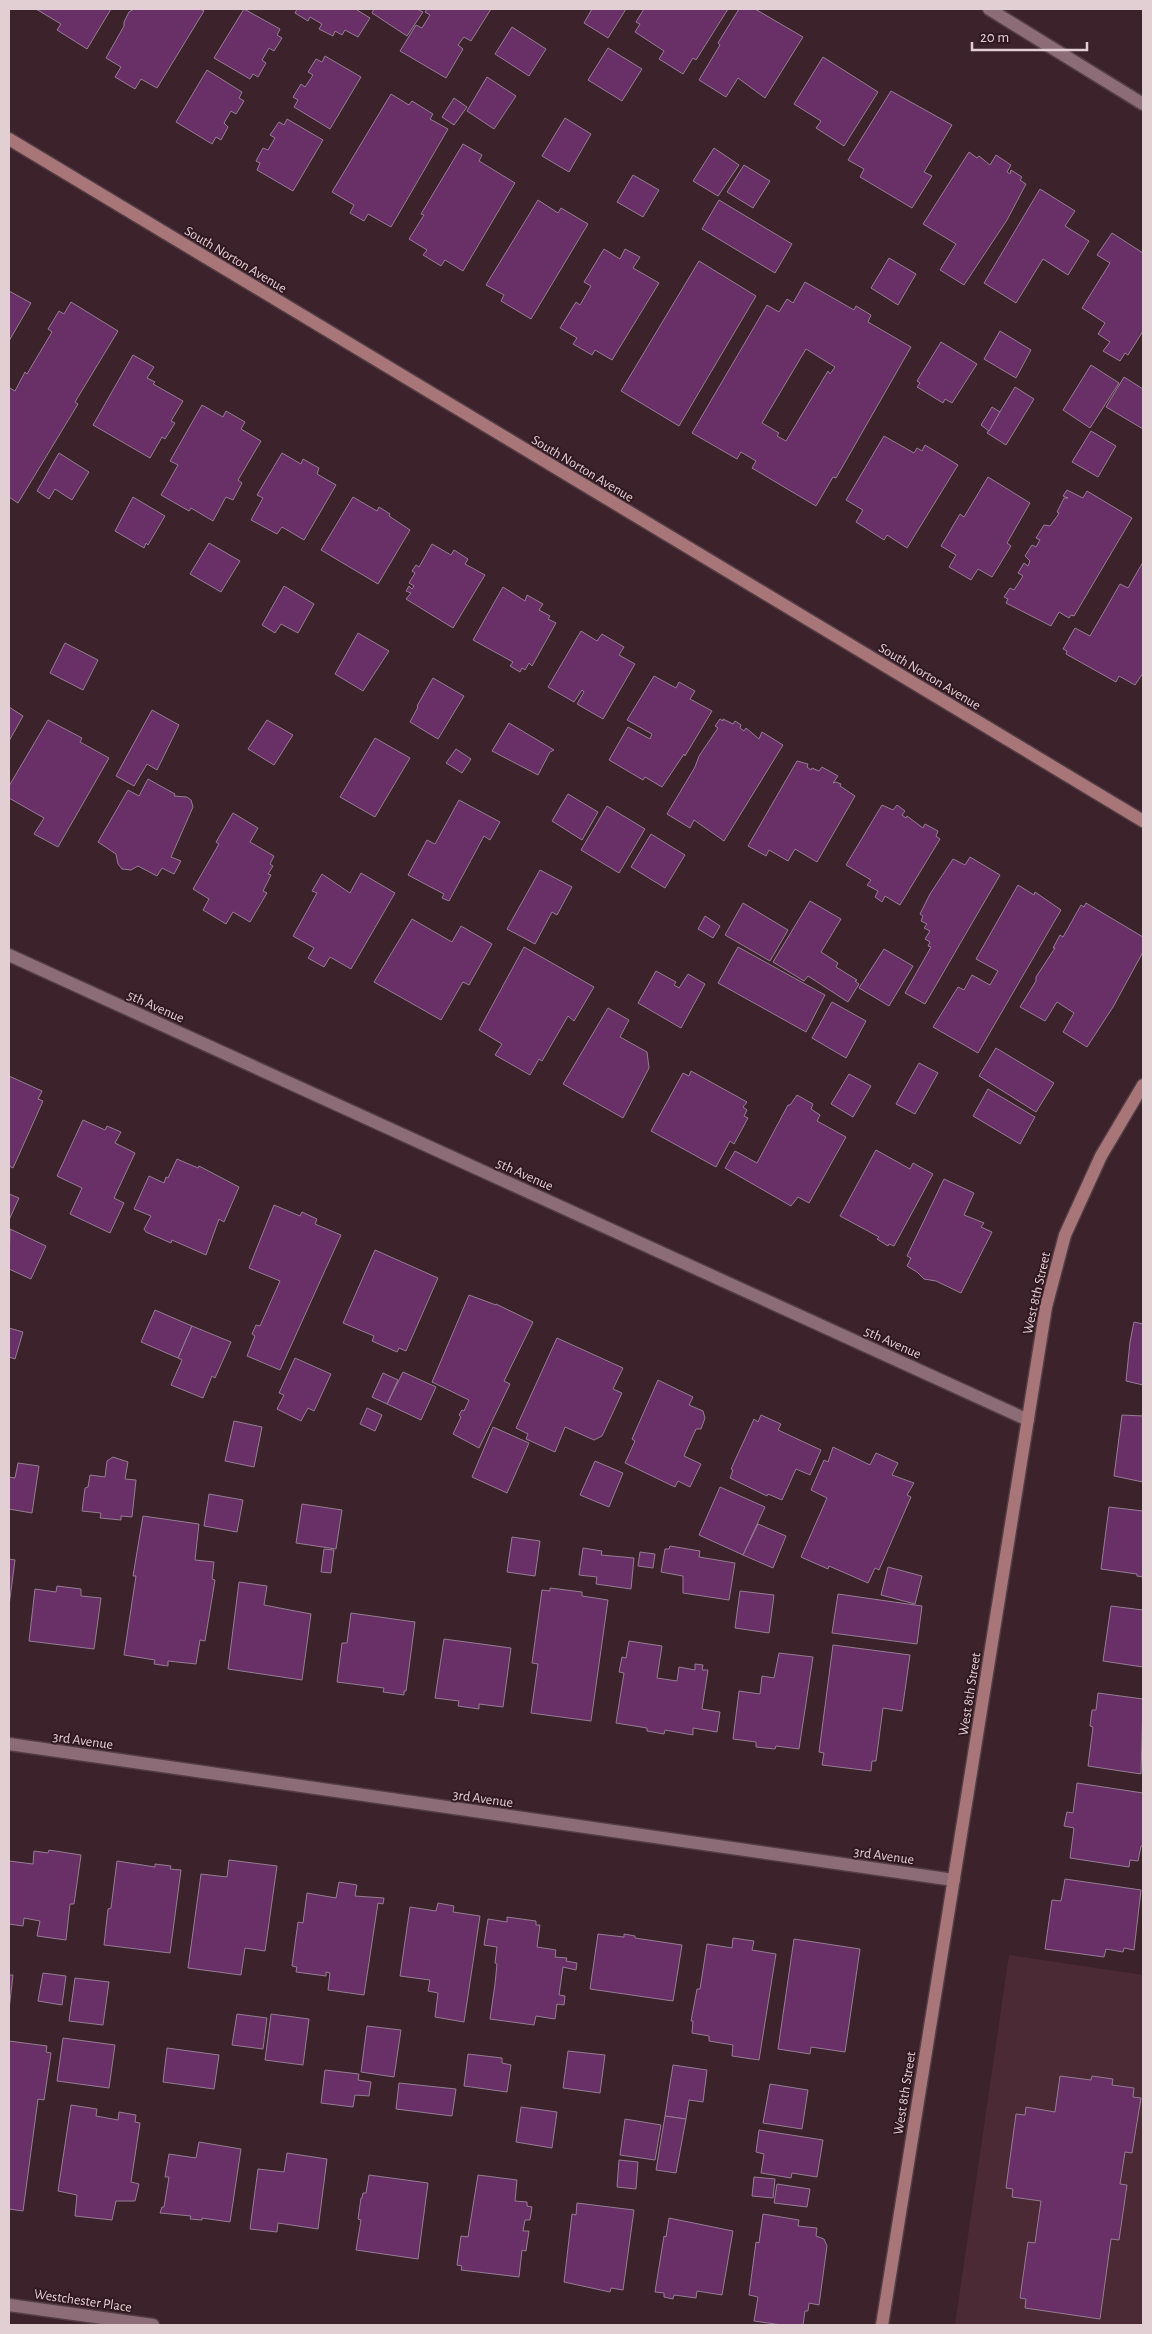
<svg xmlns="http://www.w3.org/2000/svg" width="1152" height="2334" viewBox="0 0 1152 2334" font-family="'Alegreya Sans',sans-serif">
<rect width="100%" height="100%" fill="#3c222b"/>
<!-- built -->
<polygon fill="#4b2a35" points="1009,1955 1143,1975 1143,2325 955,2325"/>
<!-- building -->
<g fill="#693068" stroke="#947d92" fill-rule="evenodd">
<polygon points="36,9 111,9 87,49 57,30 61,24"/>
<polygon points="134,9 200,9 204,11 157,88 141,79 135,89 115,77 121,67 106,58 124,26 124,22 129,12"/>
<polygon points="244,9 280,29 277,35 282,38 274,51 269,48 262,60 266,63 258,77 253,74 250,79 214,58"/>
<polygon points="297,9 358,9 357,10 370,18 358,37 345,30 342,35 335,31 333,36 319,29 322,24 310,17 308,21 295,13"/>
<polygon points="374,9 417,9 423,12 407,36 372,13"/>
<polygon points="427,9 491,9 471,41 464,37 458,45 463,49 446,78 400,51 416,25 422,28 430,15 425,12"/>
<polygon points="592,9 626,9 608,38 584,23"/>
<polygon points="644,9 728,9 696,60 693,58 683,74 659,59 664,51 635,32 640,24 636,22"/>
<polygon points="739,9 755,9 803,37 765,98 738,78 726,97 699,80 720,45 718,43"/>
<polygon points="512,27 546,49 529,76 495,54"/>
<polygon points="608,48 642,69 622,101 588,80"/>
<polygon points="325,56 361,77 330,129 294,107 298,100 293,97 301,84 305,87 313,75 308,72 316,59 322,62"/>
<polygon points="823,57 878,92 844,146 816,128 821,121 794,104"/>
<polygon points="207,70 242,92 239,98 244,101 236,114 231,111 224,123 228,127 221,140 216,137 212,144 176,122"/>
<polygon points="487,77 516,96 494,129 467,111"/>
<polygon points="891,91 952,125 924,172 932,176 912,208 860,177 864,169 848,160"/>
<polygon points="391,94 409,105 412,101 433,114 430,119 448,129 391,227 368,214 364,221 350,213 354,205 332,192"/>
<polygon points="454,98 467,107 454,125 442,117"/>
<polygon points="565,118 591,134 569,172 542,156"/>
<polygon points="287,119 323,140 293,191 257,170 260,163 256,161 263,148 268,150 275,138 270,135 279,122 284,125"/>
<polygon points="463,144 482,155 479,161 515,183 463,271 445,260 441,266 423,255 427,250 409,239 424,215 421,214"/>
<polygon points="714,148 739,165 718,196 693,181"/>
<polygon points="969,152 977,158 979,156 990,165 996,155 1011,165 1007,172 1010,174 1011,170 1022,177 1020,180 1026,184 1007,220 964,285 940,270 956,244 923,224"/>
<polygon points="744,165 770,181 753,208 727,192"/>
<polygon points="633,175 659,190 643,217 617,202"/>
<polygon points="1040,189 1075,211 1065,226 1089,241 1068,275 1043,259 1016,303 984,283"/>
<polygon points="538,200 558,213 561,208 588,224 531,319 501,301 504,295 486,285"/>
<polygon points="719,200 792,244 775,273 702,229"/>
<polygon points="1112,233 1143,253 1143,331 1128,355 1125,353 1120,361 1103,351 1110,342 1098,334 1105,323 1082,308 1110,263 1097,255"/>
<polygon points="604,249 620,259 625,249 640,257 633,268 659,283 612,360 595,350 592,355 573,344 577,338 560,328 576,302 580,305 591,286 584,282"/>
<polygon points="889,258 916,274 898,305 871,288"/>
<polygon points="699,261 756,296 679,426 621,391"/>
<path d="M805 282 854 310 856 306 871 315 868 322 911 347 836 478 833 477 816 506 752 468 756 461 741 452 737 459 692 433 767 305 779 312 787 299 793 303ZM806 349 835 367 830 374 828 371 786 441 777 436 779 433 762 423Z"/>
<polygon points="9,291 31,303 9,341"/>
<polygon points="71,302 118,331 75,402 78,404 18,503 9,497 9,389 10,388 15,391 25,372 27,374 52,332 48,329 59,311 64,314"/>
<polygon points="1000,331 1031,350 1016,378 984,359"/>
<polygon points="941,342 977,364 952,403 945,399 943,403 917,387 920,383 917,381"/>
<polygon points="133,355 154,367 147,378 155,382 153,384 183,401 171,421 175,423 165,439 162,437 150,458 93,425"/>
<polygon points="1091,365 1119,383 1090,428 1063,410"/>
<polygon points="1124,377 1143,389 1143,429 1106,407"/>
<polygon points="1015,387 1034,399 1006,445 987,433"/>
<polygon points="202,405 223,417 226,411 245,422 241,429 261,441 238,480 242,483 233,500 226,497 213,521 191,508 189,511 161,495 178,465 170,461"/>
<polygon points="992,407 1000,412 989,431 981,425"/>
<polygon points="1091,431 1116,446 1098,477 1072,462"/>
<polygon points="884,436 914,453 917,448 922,451 925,445 958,465 907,548 887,535 884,540 856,522 863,510 846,500"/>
<polygon points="59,453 89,472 72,500 55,489 49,499 37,491"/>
<polygon points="282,453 301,464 303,459 319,468 317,474 336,485 304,540 282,527 277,534 251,520 263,498 257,495"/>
<polygon points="988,477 1030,503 1007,543 1011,546 992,577 978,569 971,580 949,567 956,555 941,546 960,514 964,517"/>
<polygon points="1067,490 1083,498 1087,491 1132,518 1074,616 1071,615 1069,618 1059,612 1051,626 1006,603 1008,599 1004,597 1010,588 1014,590 1023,576 1018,573 1024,563 1028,566 1030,561 1025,556 1032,545 1036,547 1040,540 1036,538 1044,525 1050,526 1058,515 1059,513 1057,512 1064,498 1068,498 1063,496"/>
<polygon points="133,497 165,516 148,545 146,543 144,548 115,531"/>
<polygon points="353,497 377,511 379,507 390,514 389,516 410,530 378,584 321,550"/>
<polygon points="209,543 240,561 221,592 190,574"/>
<polygon points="432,544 451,555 454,550 468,559 465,564 485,575 453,628 406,599 411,593 406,591 409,586 412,589 414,586 409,583 415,573 412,571 416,565 419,567"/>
<polygon points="1143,562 1143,673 1135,685 1119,676 1116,682 1066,654 1067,651 1063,649 1075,628 1090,636 1120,584 1128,588"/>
<polygon points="284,586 314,604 298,633 281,624 275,633 262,625"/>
<polygon points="503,587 525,601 527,595 543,604 539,610 550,616 548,619 556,623 532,666 529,663 525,670 522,668 520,672 510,666 513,662 473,640"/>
<polygon points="581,631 597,641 602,634 624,647 619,655 635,664 603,719 577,704 584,692 582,690 574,702 548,687"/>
<polygon points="358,633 389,651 363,691 335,674"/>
<polygon points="65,643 98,660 83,690 50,673"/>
<polygon points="654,676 676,688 679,682 695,691 690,699 712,711 685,756 684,754 662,787 645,777 643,780 609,760 628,727 650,739 652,734 627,720"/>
<polygon points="433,678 464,696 438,739 410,722 418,707 417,706"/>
<polygon points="9,707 23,716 9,741"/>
<polygon points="152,710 179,725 157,770 147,764 134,786 116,776"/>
<polygon points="720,719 723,721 723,719 733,724 735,721 741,725 740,728 744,731 746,728 759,739 762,732 783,745 724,841 694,820 690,828 667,814 695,767 699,756 718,728 715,726"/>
<polygon points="48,720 82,738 80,742 109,758 58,847 34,834 44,818 9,798 9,786"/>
<polygon points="267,720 293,735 274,765 248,749"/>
<polygon points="509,723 554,750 550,752 538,775 492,751"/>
<polygon points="375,738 410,758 375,817 340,797"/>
<polygon points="456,749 471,759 462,773 446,763"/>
<polygon points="797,761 808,764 807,767 811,770 812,768 819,771 822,767 838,776 833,783 836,782 841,784 840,786 855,796 817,862 795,849 788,861 769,850 766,856 748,846"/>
<polygon points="148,779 175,794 174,796 187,797 191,800 193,807 171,857 181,861 174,874 162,868 157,876 138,866 131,870 122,869 118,864 116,854 98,842 128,790 139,796"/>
<polygon points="568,794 598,812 582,840 552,821"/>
<polygon points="459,800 500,822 490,840 484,836 449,901 442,898 444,894 408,875 427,840 435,844"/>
<polygon points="882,805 893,810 897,805 905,811 902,815 906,818 907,816 923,828 925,824 938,831 936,836 940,839 900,905 885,896 882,902 875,897 878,891 867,885 871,880 846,865"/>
<polygon points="607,806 645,829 619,873 581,850"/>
<polygon points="233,813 258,828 250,842 274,856 270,864 273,866 268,874 271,875 263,891 267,893 250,922 233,912 226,924 203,910 209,899 193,889 219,844 216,842"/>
<polygon points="651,834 685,855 665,888 631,867"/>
<polygon points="970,857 1000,875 925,1004 905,993 931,947 928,946 930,942 925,939 930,931 924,928 927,924 921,921 923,916 920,914 930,894 953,859 965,865"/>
<polygon points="540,870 572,887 557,915 552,912 535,944 507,929"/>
<polygon points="361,873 395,893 351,969 330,957 324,967 308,958 314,948 293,936 317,893 312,891 322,874 350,893"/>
<polygon points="1018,885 1034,895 1035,892 1061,910 978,1053 933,1027 958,987 964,990 972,975 990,985 998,971 976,959"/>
<polygon points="810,901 841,919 821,952 838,963 836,967 857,980 855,981 859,984 848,1002 808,976 804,981 773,962"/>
<polygon points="743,903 788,930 770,961 725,935"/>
<polygon points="1086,903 1143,937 1143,952 1113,1007 1087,1047 1063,1032 1074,1013 1057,1002 1045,1021 1020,1007 1036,981 1036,977 1055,948 1053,948 1060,935 1063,937 1081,905 1084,907"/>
<polygon points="705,916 720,926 713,938 698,929"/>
<polygon points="412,919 452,942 461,926 492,944 469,985 463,982 441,1020 374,982"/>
<polygon points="524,947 594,987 574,1021 568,1016 542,1061 539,1059 530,1075 495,1055 502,1044 479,1030"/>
<polygon points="738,947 825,995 806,1032 718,983"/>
<polygon points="884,949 913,966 889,1006 859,988"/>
<polygon points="656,971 676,982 674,985 679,988 688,974 705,984 681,1028 638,1003"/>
<polygon points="832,1002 866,1021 846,1058 812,1038"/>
<polygon points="608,1008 629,1020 620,1037 647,1052 649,1068 623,1118 563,1084"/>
<polygon points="996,1048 1054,1083 1036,1112 979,1076"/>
<polygon points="919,1063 938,1073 915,1114 896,1104"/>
<polygon points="691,1071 747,1102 743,1107 747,1110 744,1116 748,1118 734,1144 730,1141 716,1167 651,1131 683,1073 689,1076"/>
<polygon points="849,1074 871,1086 853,1117 831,1104"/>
<polygon points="9,1076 42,1091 38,1099 43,1101 13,1168 9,1166"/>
<polygon points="988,1089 1035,1117 1020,1144 973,1116"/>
<polygon points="797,1095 813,1104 811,1109 820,1115 817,1121 846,1137 809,1203 798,1197 791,1206 725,1168 735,1151 757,1163 788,1105 790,1105"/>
<polygon points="83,1120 105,1130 107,1126 121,1132 115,1143 135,1153 114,1198 124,1203 110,1233 70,1214 82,1188 57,1176"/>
<polygon points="876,1150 910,1169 913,1163 933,1174 894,1246 889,1244 888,1246 877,1239 879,1237 840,1216"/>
<polygon points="177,1159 198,1168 199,1166 239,1187 224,1222 219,1219 206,1255 172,1240 171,1243 146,1232 144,1229 151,1216 134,1209 149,1176 164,1183 166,1177 168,1178"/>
<polygon points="944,1179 974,1193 964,1215 984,1223 981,1227 992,1232 961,1293 936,1281 924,1279 917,1272 907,1266 911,1258 907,1256"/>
<polygon points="9,1194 19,1198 9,1220"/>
<polygon points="274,1205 300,1216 302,1212 317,1219 315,1224 341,1235 280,1370 247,1356 255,1336 252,1334 256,1325 260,1326 280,1281 249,1268"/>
<polygon points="10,1229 46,1246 31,1279 9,1269"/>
<polygon points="375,1250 438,1278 406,1351 399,1348 397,1352 372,1341 374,1336 343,1323"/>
<polygon points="469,1295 496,1305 496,1304 533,1322 504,1381 510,1384 479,1448 453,1434 461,1417 459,1415 462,1410 464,1411 469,1400 432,1382"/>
<polygon points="155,1310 192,1326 178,1358 141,1342"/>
<polygon points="1134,1322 1143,1324 1143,1385 1126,1381 1130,1342"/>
<polygon points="192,1326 231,1342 215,1378 212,1376 203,1398 171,1385 182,1360 178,1358"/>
<polygon points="9,1328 23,1332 15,1359 9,1357"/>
<polygon points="557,1338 623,1368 613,1389 622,1393 602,1436 594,1440 565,1427 555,1452 526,1439 528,1434 516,1428"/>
<polygon points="295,1358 331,1374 314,1411 308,1408 301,1421 277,1409 284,1395 279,1393"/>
<polygon points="403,1372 436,1387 421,1420 387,1404"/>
<polygon points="383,1373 398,1380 387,1404 372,1397"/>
<polygon points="658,1380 693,1397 689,1405 703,1411 705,1418 701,1429 696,1429 684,1456 701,1464 690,1487 678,1481 675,1487 625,1463 635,1441 632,1439"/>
<polygon points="367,1408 382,1415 375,1431 360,1424"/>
<polygon points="761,1415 781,1424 778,1430 821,1450 810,1475 796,1469 782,1500 768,1494 767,1496 730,1478 733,1470 731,1469 754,1419 758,1422"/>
<polygon points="1122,1415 1143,1416 1143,1482 1114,1476"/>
<polygon points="234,1421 262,1427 254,1467 225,1461"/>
<polygon points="493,1427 529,1443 507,1493 472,1477"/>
<polygon points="833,1447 870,1465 876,1453 898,1463 892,1475 914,1483 907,1495 911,1497 879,1570 875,1568 868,1583 829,1566 828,1569 801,1557 827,1498 811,1490 824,1460 828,1462"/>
<polygon points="113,1457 128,1462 125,1479 136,1480 132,1517 121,1516 121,1520 100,1518 101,1513 82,1511 85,1488 88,1487 90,1475 105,1477 107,1461"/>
<polygon points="595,1461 623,1473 609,1507 580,1495"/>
<polygon points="18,1463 39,1466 32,1513 9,1509 9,1477 15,1478"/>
<polygon points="720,1487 765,1507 743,1555 699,1535"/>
<polygon points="209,1494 243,1500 237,1532 204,1526"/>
<polygon points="302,1504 342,1510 336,1549 296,1543"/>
<polygon points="1109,1507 1143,1511 1143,1577 1137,1576 1137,1574 1101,1569"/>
<polygon points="143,1516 199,1524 195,1560 214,1562 212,1579 215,1580 205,1641 200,1640 196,1664 168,1661 168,1666 154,1664 155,1660 124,1655 136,1576 133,1576"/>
<polygon points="758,1524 786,1536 773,1568 743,1555"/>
<polygon points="512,1537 540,1541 535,1576 507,1572"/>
<polygon points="670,1546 700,1551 699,1557 735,1563 729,1600 683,1593 683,1576 661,1572 665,1549 669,1549"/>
<polygon points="583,1548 602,1551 601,1555 634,1558 631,1589 596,1584 597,1577 579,1575"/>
<polygon points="324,1549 334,1550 331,1573 321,1572"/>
<polygon points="640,1552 655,1554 653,1568 638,1566"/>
<polygon points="9,1559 15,1560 9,1606"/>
<polygon points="888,1567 922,1576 915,1604 881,1595"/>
<polygon points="239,1582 267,1586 264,1605 311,1614 302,1680 228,1669"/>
<polygon points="57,1586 81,1589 81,1596 101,1598 94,1649 29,1641 35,1589 56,1592"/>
<polygon points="550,1588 582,1592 582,1596 608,1600 591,1721 531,1713 538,1664 532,1663 542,1590 550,1591"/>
<polygon points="740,1591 774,1595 769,1633 735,1628"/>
<polygon points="838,1594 922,1606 917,1644 832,1633"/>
<polygon points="1111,1606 1143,1610 1143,1667 1103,1661"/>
<polygon points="351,1613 415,1622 406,1691 404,1691 404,1695 383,1692 384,1688 337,1682 342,1643 347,1643"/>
<polygon points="444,1639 511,1648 503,1707 479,1704 479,1709 458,1706 459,1701 435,1698"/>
<polygon points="629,1641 662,1646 657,1678 677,1681 679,1667 695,1670 695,1664 703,1665 702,1670 708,1670 702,1709 720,1712 717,1732 693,1728 693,1735 665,1730 664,1734 647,1731 647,1728 616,1723 624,1673 619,1672 622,1657 626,1658"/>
<polygon points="833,1645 910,1655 902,1711 883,1708 876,1761 872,1761 871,1771 822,1765 824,1753 819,1752"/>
<polygon points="779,1653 813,1657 799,1749 776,1746 775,1749 756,1747 756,1742 733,1739 739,1691 760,1694 762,1676 774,1678"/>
<polygon points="1098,1693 1143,1699 1141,1774 1088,1766 1093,1727 1090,1726 1092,1710 1096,1710"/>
<polygon points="1077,1783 1143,1793 1143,1846 1141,1846 1138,1861 1130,1860 1129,1867 1070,1858 1074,1828 1064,1826 1067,1812 1073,1813"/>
<polygon points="49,1850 81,1855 74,1904 70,1904 66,1940 37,1936 40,1921 24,1918 23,1926 9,1924 9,1861 33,1864 34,1851 48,1853"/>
<polygon points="229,1860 277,1866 265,1951 245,1948 241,1975 188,1968 201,1874 227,1877"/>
<polygon points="117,1861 155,1867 155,1864 171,1866 170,1869 181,1870 170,1953 104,1945 108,1909 111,1908"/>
<polygon points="1065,1879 1141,1890 1134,1950 1124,1948 1123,1952 1106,1949 1104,1957 1045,1949 1052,1900 1061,1901"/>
<polygon points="339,1882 357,1885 355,1896 384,1898 383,1904 378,1903 364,1995 328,1990 330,1973 326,1972 326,1976 296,1972 297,1967 292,1966 298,1922 303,1923 307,1893 336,1898"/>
<polygon points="438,1903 454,1906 453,1912 480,1916 464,2022 435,2017 438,1993 428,1991 430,1980 400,1976 410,1907 436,1911"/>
<polygon points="507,1917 536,1921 536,1925 540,1925 537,1947 556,1950 555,1957 567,1958 566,1961 577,1963 576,1970 563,1967 559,1995 565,1996 564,2005 557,2004 555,2019 536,2016 534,2025 490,2019 495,1984 497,1964 495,1963 497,1947 484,1945 488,1919 507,1922"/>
<polygon points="598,1934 624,1937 624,1934 635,1936 635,1938 682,1945 673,2001 590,1989"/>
<polygon points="733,1938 754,1941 752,1950 776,1954 759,2060 732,2056 733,2045 709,2041 709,2036 692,2033 693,2021 691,2021 697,1989 700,1989 707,1944 732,1948"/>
<polygon points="794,1939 860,1949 845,2052 811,2047 810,2054 778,2049"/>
<polygon points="43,1973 66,1976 62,2005 38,2001"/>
<polygon points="9,1975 13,1975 9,2010"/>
<polygon points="75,1978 109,1982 103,2025 69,2021"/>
<polygon points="237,2014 267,2018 263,2049 232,2045"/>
<polygon points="271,2014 309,2019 303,2065 265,2060"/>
<polygon points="367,2026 401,2030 394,2077 361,2072"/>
<polygon points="63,2038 115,2045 109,2088 57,2081"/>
<polygon points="9,2041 47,2046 46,2052 51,2053 44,2100 38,2099 23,2211 9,2209"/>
<polygon points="167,2048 219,2055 214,2089 163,2082"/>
<polygon points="568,2051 605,2055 600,2093 563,2088"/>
<polygon points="468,2054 502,2058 502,2063 511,2065 507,2092 464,2086"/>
<polygon points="673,2065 707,2070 703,2102 689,2100 686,2119 665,2116"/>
<polygon points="325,2070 359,2074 358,2080 371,2082 369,2096 355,2095 353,2107 321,2103"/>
<polygon points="1060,2076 1091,2080 1092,2076 1113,2079 1112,2085 1134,2088 1133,2097 1141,2098 1132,2153 1125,2152 1120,2184 1127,2185 1119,2240 1111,2239 1100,2319 1025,2308 1026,2299 1020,2298 1028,2242 1035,2243 1041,2201 1012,2197 1013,2189 1006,2188 1016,2114 1025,2115 1026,2107 1055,2112"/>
<polygon points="399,2083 456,2089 452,2116 396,2109"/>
<polygon points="770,2084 808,2090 802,2129 763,2123"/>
<polygon points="71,2105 97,2109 96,2116 118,2120 119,2112 136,2115 135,2122 140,2123 131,2182 139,2184 135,2201 116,2201 112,2220 75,2216 77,2195 58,2191"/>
<polygon points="521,2107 557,2112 552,2148 516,2142"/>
<polygon points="665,2116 686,2119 676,2173 656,2170"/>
<polygon points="625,2119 661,2125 655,2160 620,2155"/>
<polygon points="759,2130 823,2140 817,2177 792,2173 791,2178 761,2173 764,2154 756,2152"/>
<polygon points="199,2142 241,2149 230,2222 202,2218 202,2220 190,2219 191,2216 160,2213 162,2207 164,2207 169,2177 165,2177 169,2154 196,2158"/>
<polygon points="287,2153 327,2159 318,2229 278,2223 277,2232 250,2229 258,2169 284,2172"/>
<polygon points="619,2160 638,2162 636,2189 617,2187"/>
<polygon points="369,2175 428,2183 418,2259 356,2250 361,2220 358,2219 361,2198 362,2198 363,2193 366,2193"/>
<polygon points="478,2175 517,2180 515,2201 527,2202 527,2206 532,2207 530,2220 525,2220 523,2231 529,2231 526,2251 522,2250 519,2277 461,2270 462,2266 457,2265 461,2236 468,2237"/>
<polygon points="754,2177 775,2179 773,2198 752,2196"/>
<polygon points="777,2184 810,2189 807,2207 774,2203"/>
<polygon points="577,2203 634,2210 623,2290 611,2288 610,2292 564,2282 572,2214 576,2215"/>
<polygon points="763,2214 799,2220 798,2226 817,2228 816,2236 824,2239 827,2246 819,2305 809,2303 808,2311 805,2311 803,2325 782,2325 754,2321 758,2297 749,2295 756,2242 759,2243"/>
<polygon points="669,2218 733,2231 722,2295 697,2291 696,2298 674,2295 673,2299 664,2297 664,2293 655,2292 664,2236 666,2237"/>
</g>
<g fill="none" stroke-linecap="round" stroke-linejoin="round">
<!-- street casing -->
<g stroke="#543e45" stroke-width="15">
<g id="street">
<polyline points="989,9 1143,104"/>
<polyline points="9,955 1028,1420"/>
<polyline points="9,1744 954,1880"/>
<polyline points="9,2305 153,2325"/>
</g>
</g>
<!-- secondary casing -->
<g stroke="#543e45" stroke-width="15">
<g id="secondary">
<polyline points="9,139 1143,821"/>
<polyline points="882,2325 1046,1307 1065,1235 1101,1156 1143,1085"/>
</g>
</g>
<!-- street -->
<use href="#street" stroke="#8c6d77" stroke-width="12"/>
<!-- secondary -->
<use href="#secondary" stroke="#a87679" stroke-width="12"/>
</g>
<g text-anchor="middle" stroke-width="4" stroke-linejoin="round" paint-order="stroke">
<!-- street labels -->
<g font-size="14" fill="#e1cfd4" stroke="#321921">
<text transform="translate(236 259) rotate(31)" y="5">South Norton Avenue</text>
<text transform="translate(583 468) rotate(31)" y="5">South Norton Avenue</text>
<text transform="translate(930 676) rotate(31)" y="5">South Norton Avenue</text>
<text transform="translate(156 1006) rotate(24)" y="5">5th Avenue</text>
<text transform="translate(525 1174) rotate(24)" y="5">5th Avenue</text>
<text transform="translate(1036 1293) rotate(-77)" y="5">West 8th Street</text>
<text transform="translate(893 1342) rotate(24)" y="5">5th Avenue</text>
<text transform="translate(969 1694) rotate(-81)" y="5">West 8th Street</text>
<text transform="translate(83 1740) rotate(8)" y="5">3rd Avenue</text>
<text transform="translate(483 1798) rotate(8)" y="5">3rd Avenue</text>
<text transform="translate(884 1855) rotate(8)" y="5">3rd Avenue</text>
<text transform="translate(904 2093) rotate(-81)" y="5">West 8th Street</text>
<text transform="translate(83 2300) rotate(8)" y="5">Westchester Place</text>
</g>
</g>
<!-- border -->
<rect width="1152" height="2334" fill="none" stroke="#e1cfd4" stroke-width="20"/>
<!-- scale -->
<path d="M972 42v8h115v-8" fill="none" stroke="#e1cfd4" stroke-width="2.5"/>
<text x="980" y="42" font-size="15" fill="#e1cfd4" stroke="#321921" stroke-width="4" paint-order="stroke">20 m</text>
</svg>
